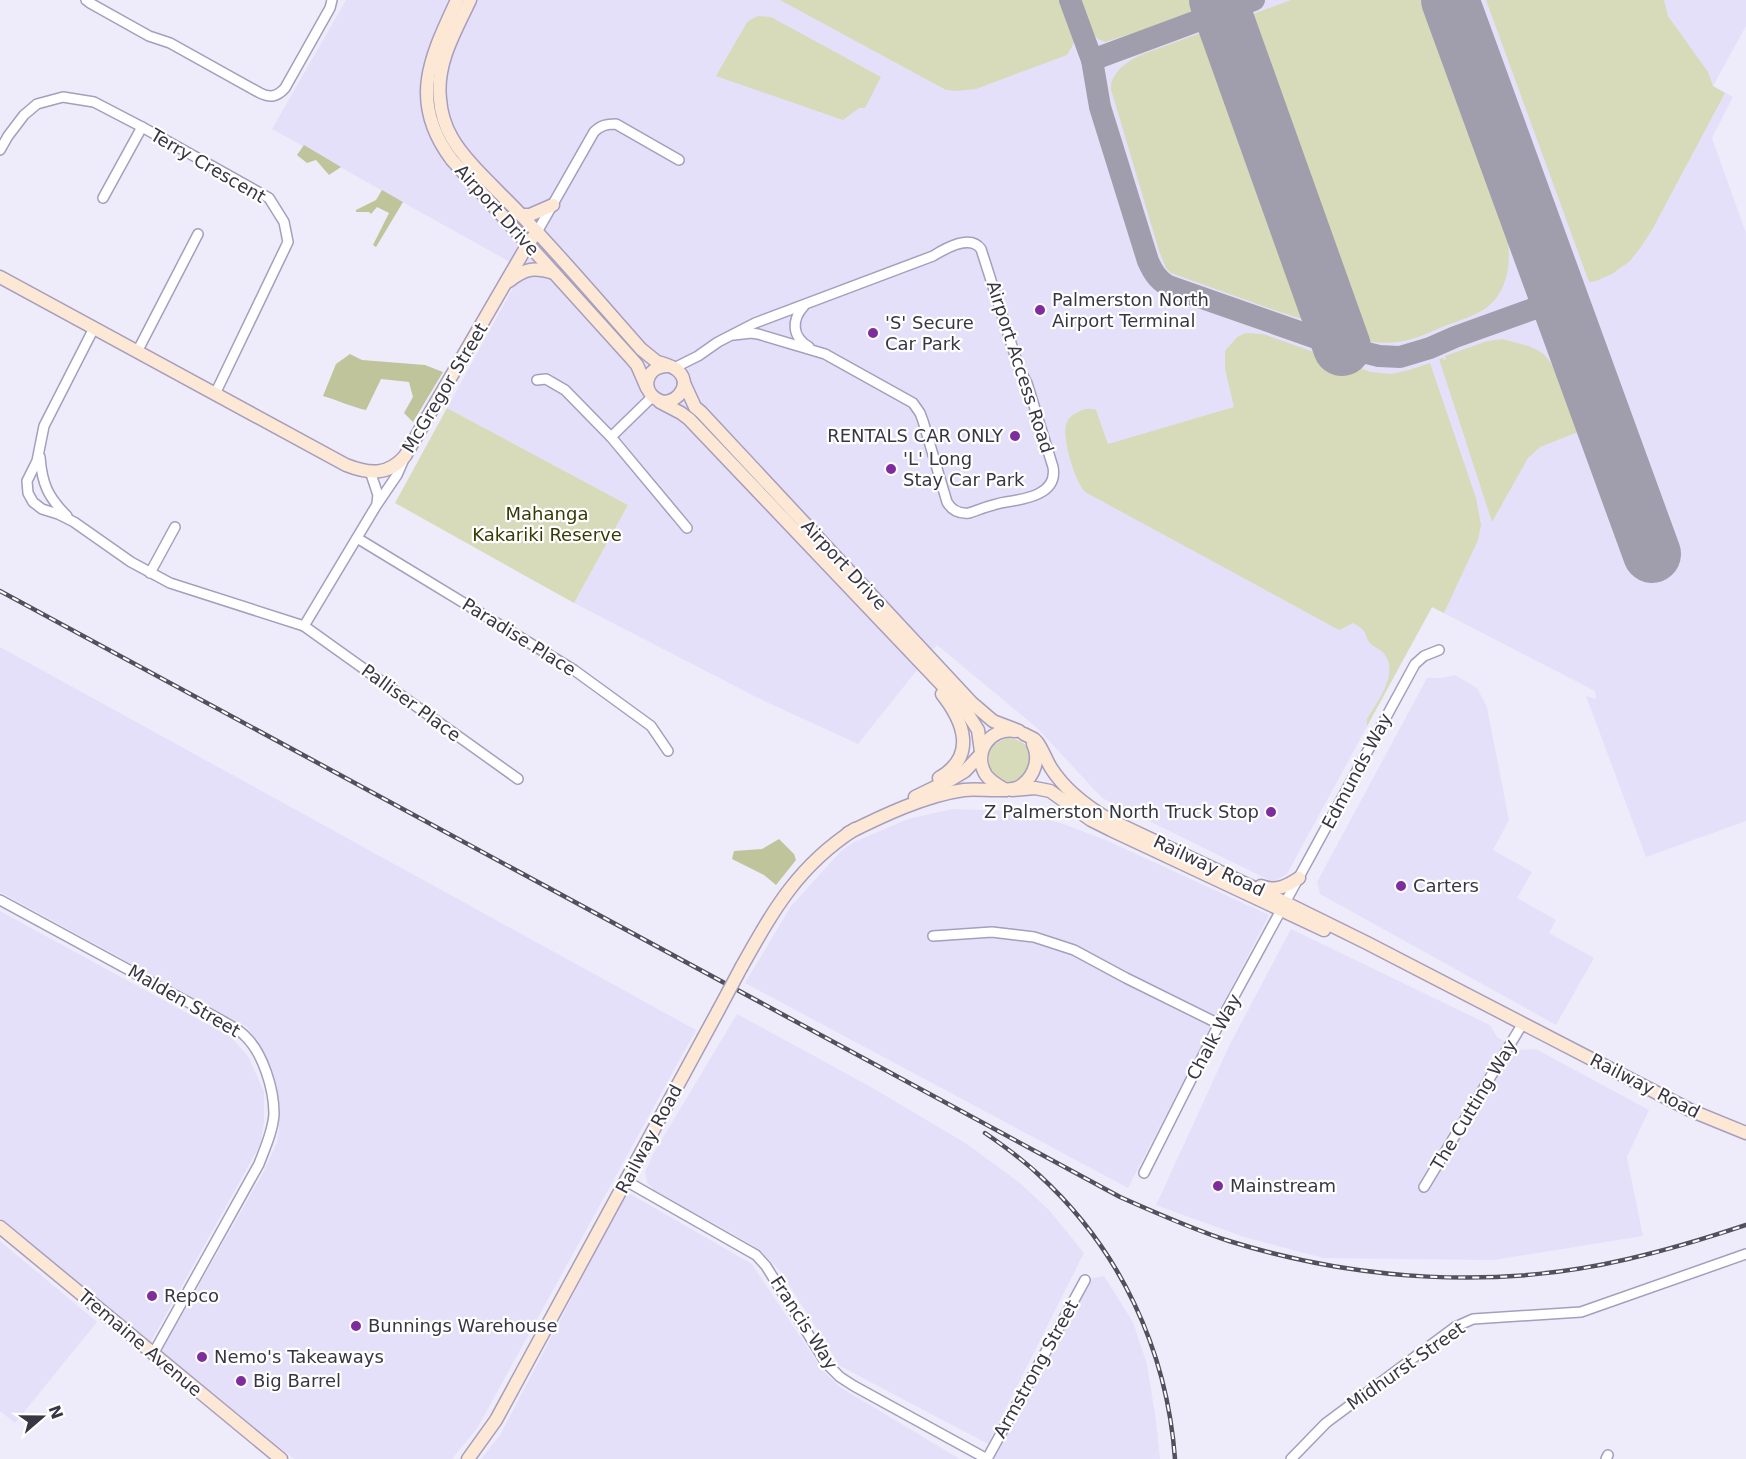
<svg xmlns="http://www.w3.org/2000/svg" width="1746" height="1459" viewBox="0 0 1746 1459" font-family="'DejaVu Sans',sans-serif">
<rect width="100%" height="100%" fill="#eeecfa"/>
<!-- built -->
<g fill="#e5e0f9">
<polygon points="346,0 1746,0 1746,26 1713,86 1733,97 1712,138 1746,233 1746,821 1646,857 1586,696 1596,699 1595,691 1432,607 1287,874 1273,882 1102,798 1037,728 937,645 858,744 760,699 574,603 628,505 447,408 520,275 508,261 272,129"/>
<polygon points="0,647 696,1030 478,1427 452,1459 294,1459 160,1353 263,1173 277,1143 279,1128 277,1088 272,1069 247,1027 0,892"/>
<polygon points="1455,675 1477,688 1487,707 1509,820 1493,850 1532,872 1517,898 1556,920 1549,933 1594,958 1556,1025 1320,894 1317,882 1427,678 1442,678"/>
<polygon points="952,809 1012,811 1061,823 1108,841 1269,915 1128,1188 745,983 791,906 841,851 854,842 908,819"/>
<polygon points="0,911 231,1037 248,1056 264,1092 264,1122 260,1145 150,1343 0,1218"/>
<polygon points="1291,929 1490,1025 1497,1037 1519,1050 1536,1049 1649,1110 1627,1157 1643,1236 1494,1260 1323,1258 1244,1237 1156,1205 1230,1044"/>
<polygon points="737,1014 871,1087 967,1144 1020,1183 1050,1211 1084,1253 988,1444 840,1366 781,1272 763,1253 749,1243 654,1190 647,1182 645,1172 653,1154"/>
<polygon points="627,1192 752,1264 823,1371 840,1387 960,1459 481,1459 500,1435"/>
<polygon points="0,1241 97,1322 15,1423 0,1411"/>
<polygon points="1104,1276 1133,1322 1147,1364 1156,1421 1160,1459 994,1459 1092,1278"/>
</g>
<!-- green -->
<g fill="#d7dbba">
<polygon points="780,0 1063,0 1074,33 1071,34 1074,43 1067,55 976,89 956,91 946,90"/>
<path d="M1078 0H1224L1134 33 1105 42C1086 35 1084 17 1078 0Z"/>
<path d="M1291 0H1421L1508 240C1511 266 1507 295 1483 310 1470 318 1454 322 1440 328 1414 339 1401 345 1373 342L1274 310 1171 273 1166 268 1159 251 1113 96C1112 93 1110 89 1111 86 1112 71 1131 59 1143 54Z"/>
<polygon points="1486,0 1664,0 1668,16 1708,72 1713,86 1725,93 1652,230 1641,247 1630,261 1612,274 1596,281 1589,282"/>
<polygon points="758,16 771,17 881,77 865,108 859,108 843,120 716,76 746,24 750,20"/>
<path d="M1246 333 1263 334 1371 372 1391 374 1409 370 1430 363 1476 498 1481 525 1478 540 1444 613 1432 607 1367 726V719C1377 702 1399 674 1385 655 1381 648 1374 648 1371 644 1362 634 1371 633 1353 623L1339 630 1085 492C1075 482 1062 439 1066 425 1068 418 1072 415 1078 412 1085 408 1089 408 1096 410L1108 444 1234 407 1225 369V351L1237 337Z"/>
<path d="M1503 339C1515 343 1531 345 1542 353 1558 364 1571 413 1578 432L1540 447 1528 458 1492 522 1439 359 1443 358 1444 360 1446 359 1445 356 1487 341Z"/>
<polygon points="447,408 628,505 574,603 395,503"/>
<path d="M1009 738C1056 745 1015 805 991 772 980 757 993 741 1009 738Z"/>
</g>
<!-- forest -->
<g fill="#c0c49a">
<polygon points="304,145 341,167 329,175 316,160 307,163 297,155"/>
<polygon points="382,190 403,202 376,247 373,245 389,213 377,207 371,214 369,212 356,212 356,210 376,200"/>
<path d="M350 354 362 360 425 365 443 372 413 422 404 413 413 397 409 382 381 379 366 410C351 407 338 400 323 396L336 364Z"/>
<polygon points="779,839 794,854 796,860 776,885 764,875 732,859 734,851 762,849"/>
</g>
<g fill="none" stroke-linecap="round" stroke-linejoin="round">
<!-- taxiway -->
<g stroke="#a09eac" stroke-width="22">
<path d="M1070 0 1092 60 1100 107 1148 261C1153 272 1157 279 1168 286L1342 347 1379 356 1400 357 1430 348 1455 337 1558 300"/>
<polyline points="1092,60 1254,0"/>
</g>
<!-- runway -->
<g stroke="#a09eac" stroke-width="58">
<polyline points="1218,0 1342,347"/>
<polyline points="1450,0 1652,554"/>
</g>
<!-- street casing -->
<g stroke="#a59ebe" stroke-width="12">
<g id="street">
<path d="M86 0 90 3 149 36 170 43 260 93C270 98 277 97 285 88L330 8 332 0"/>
<polyline points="0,150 8,136 24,115 37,104 63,97 94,102 142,127 269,198 284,222 288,242 215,394"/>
<polyline points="103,198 142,127"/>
<path d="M537 232 594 132C601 125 607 124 616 124L679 160"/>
<path d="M804 306C791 320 792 337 809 347"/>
<polyline points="94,328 44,426 37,461 27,481 28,493 33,502 42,509 58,514 74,522 131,562 170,583 304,626 518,779"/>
<polyline points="137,352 198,234"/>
<path d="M674 368 698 356 718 342 755 323 933 256C946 248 970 234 981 249L1019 368 1027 383 1053 467C1058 494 1026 499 1006 502 993 504 981 509 969 513 959 514 952 511 947 502L923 421 920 413 913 403 825 354 758 334 751 333 734 335"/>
<polyline points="537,380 546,379 565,390 611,437 687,528"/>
<polyline points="611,437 652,397"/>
<path d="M40 457C42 484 48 497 67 516"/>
<polyline points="370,471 378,495 377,503"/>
<polyline points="357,538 574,670 651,726 668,751"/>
<polyline points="150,573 175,527"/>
<polyline points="304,626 376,506 397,475 404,459"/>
<path d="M0 900 221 1020C229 1025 239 1029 245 1036 263 1053 274 1089 274 1114 273 1131 265 1148 259 1164L153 1354"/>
<polyline points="933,936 992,932 1034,937 1074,950 1126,978 1219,1024"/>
<polyline points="1144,1173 1219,1024 1415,664 1424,656 1439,650"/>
<polyline points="626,1181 756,1255 766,1266 826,1363 840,1377 854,1386 987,1459"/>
<polyline points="1424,1187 1523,1023"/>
<polyline points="987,1459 1085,1280"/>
<polyline points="1291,1459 1326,1423 1455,1327 1473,1319 1581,1312 1746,1254"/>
<polyline points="1606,1459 1608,1455"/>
</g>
</g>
<!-- secondary casing -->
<g stroke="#a59ebe" stroke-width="15">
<g id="secondary">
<path d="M457 0C430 58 408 102 452 160L630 357 637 365 647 388"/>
<path d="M470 0C455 32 436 63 440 99 441 113 445 126 452 138 467 164 501 193 522 216 563 259 602 305 641 349L657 362H658C664 364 672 366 677 370 692 382 680 401 664 402 639 396 643 365 669 366"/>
<polyline points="521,215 530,215 553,205"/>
<path d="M0 277 346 465C369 474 388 476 405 456L528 244 537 232"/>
<path d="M509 281C526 268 534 267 554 273"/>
<polyline points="684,383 695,407 701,412 972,703 993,721 1019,731"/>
<polyline points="660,402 681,413 689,419 964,708 978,730 981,752"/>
<path d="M1024 734 1034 739 1037 742C1043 750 1046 760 1051 768 1065 790 1086 806 1108 819L1286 903 1367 943 1692 1111 1746 1133"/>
<path d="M939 778C977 756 964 722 942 694"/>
<path d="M1006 790C999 786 991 782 986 775 972 753 990 727 1015 731"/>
<polyline points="1012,790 1035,788 1050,791 1091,820 1111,830 1324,930"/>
<polyline points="915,797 950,780 965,771 981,754"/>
<path d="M848 833C882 816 926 795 964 790 980 788 1011 794 1022 785 1035 775 1040 758 1033 744"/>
<path d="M1261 886C1276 892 1287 886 1299 878"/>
<path d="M742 966C774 909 798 866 855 829"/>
<polyline points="0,1227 281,1459"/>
<polyline points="468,1459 496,1420 718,1011"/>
</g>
</g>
<!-- street -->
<use href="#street" stroke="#fff" stroke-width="9"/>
<!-- secondary -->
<use href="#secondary" stroke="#fde8d5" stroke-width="12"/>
<!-- rail casing -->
<g stroke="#53505e" stroke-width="4.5">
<g id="rail">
<path d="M0 591 1120 1197C1156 1213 1192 1229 1229 1241 1358 1281 1497 1290 1628 1259 1668 1250 1707 1238 1746 1225"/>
<path d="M985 1133C1004 1146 1022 1159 1039 1175 1120 1249 1167 1350 1175 1459"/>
</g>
</g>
<!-- rail -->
<use href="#rail" stroke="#fff" stroke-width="2" stroke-dasharray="7" stroke-linecap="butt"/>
<!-- secondary-bridge casing -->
<g stroke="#a59ebe" stroke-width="15" stroke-linecap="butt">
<polyline id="secondary-bridge" points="718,1011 742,966"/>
</g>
<!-- secondary-bridge -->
<use href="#secondary-bridge" stroke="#fde8d5" stroke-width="12"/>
</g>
<!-- markers -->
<g fill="#7f2d9d" stroke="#fff" stroke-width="2">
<circle cx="1040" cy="310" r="6"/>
<circle cx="873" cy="333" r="6"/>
<circle cx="1015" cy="436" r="6"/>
<circle cx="891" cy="469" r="6"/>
<circle cx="1271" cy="812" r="6"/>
<circle cx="1401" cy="886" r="6"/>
<circle cx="1218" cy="1186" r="6"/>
<circle cx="152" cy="1296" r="6"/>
<circle cx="356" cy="1326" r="6"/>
<circle cx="202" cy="1357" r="6"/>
<circle cx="241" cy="1381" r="6"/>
</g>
<g text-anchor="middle" stroke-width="4.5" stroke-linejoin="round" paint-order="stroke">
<!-- street labels -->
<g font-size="18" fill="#393644" stroke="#fff">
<text transform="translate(208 166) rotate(30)" y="6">Terry Crescent</text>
<text transform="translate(497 210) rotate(48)" y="6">Airport Drive</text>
<text transform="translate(1020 367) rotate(72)" y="6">Airport Access Road</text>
<text transform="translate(445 388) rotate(-59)" y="6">McGregor Street</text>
<text transform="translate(844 565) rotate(47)" y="6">Airport Drive</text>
<text transform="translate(519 637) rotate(32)" y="6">Paradise Place</text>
<text transform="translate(411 703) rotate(36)" y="6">Palliser Place</text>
<text transform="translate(1357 771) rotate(-62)" y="6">Edmunds Way</text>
<text transform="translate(1209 866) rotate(25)" y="6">Railway Road</text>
<text transform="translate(184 1001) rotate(30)" y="6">Malden Street</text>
<text transform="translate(1214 1037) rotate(-62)" y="6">Chalk Way</text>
<text transform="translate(1645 1086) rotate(27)" y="6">Railway Road</text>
<text transform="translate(1474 1105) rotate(-59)" y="6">The Cutting Way</text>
<text transform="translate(649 1139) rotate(-62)" y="6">Railway Road</text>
<text transform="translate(804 1323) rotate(57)" y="6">Francis Way</text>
<text transform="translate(140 1343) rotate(40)" y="6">Tremaine Avenue</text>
<text transform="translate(1406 1366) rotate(-35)" y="6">Midhurst Street</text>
<text transform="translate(1036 1369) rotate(-61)" y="6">Armstrong Street</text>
</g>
<!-- poi labels -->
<g font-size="18" fill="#393644" stroke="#fff" text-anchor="start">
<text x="1052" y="306">Palmerston North<tspan x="1052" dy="21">Airport Terminal</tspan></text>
<text x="885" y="329">'S' Secure<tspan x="885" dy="21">Car Park</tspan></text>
<text x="1003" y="442" text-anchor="end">RENTALS CAR ONLY</text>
<text x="903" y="465">'L' Long<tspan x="903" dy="21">Stay Car Park</tspan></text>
<text x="1259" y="818" text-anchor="end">Z Palmerston North Truck Stop</text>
<text x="1413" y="892">Carters</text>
<text x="1230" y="1192">Mainstream</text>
<text x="164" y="1302">Repco</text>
<text x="368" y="1332">Bunnings Warehouse</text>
<text x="214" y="1363">Nemo's Takeaways</text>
<text x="253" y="1387">Big Barrel</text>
</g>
<!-- park labels -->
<g font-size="18" fill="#383a05" stroke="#fff">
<text x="547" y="520">Mahanga<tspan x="547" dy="21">Kakariki Reserve</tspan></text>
</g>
</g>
<!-- north arrow -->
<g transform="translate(42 1417) rotate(70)" stroke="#ffffff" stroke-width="4.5" paint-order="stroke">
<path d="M0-4.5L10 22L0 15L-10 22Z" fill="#393644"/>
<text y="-9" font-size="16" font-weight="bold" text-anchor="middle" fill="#393644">N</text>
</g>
</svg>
